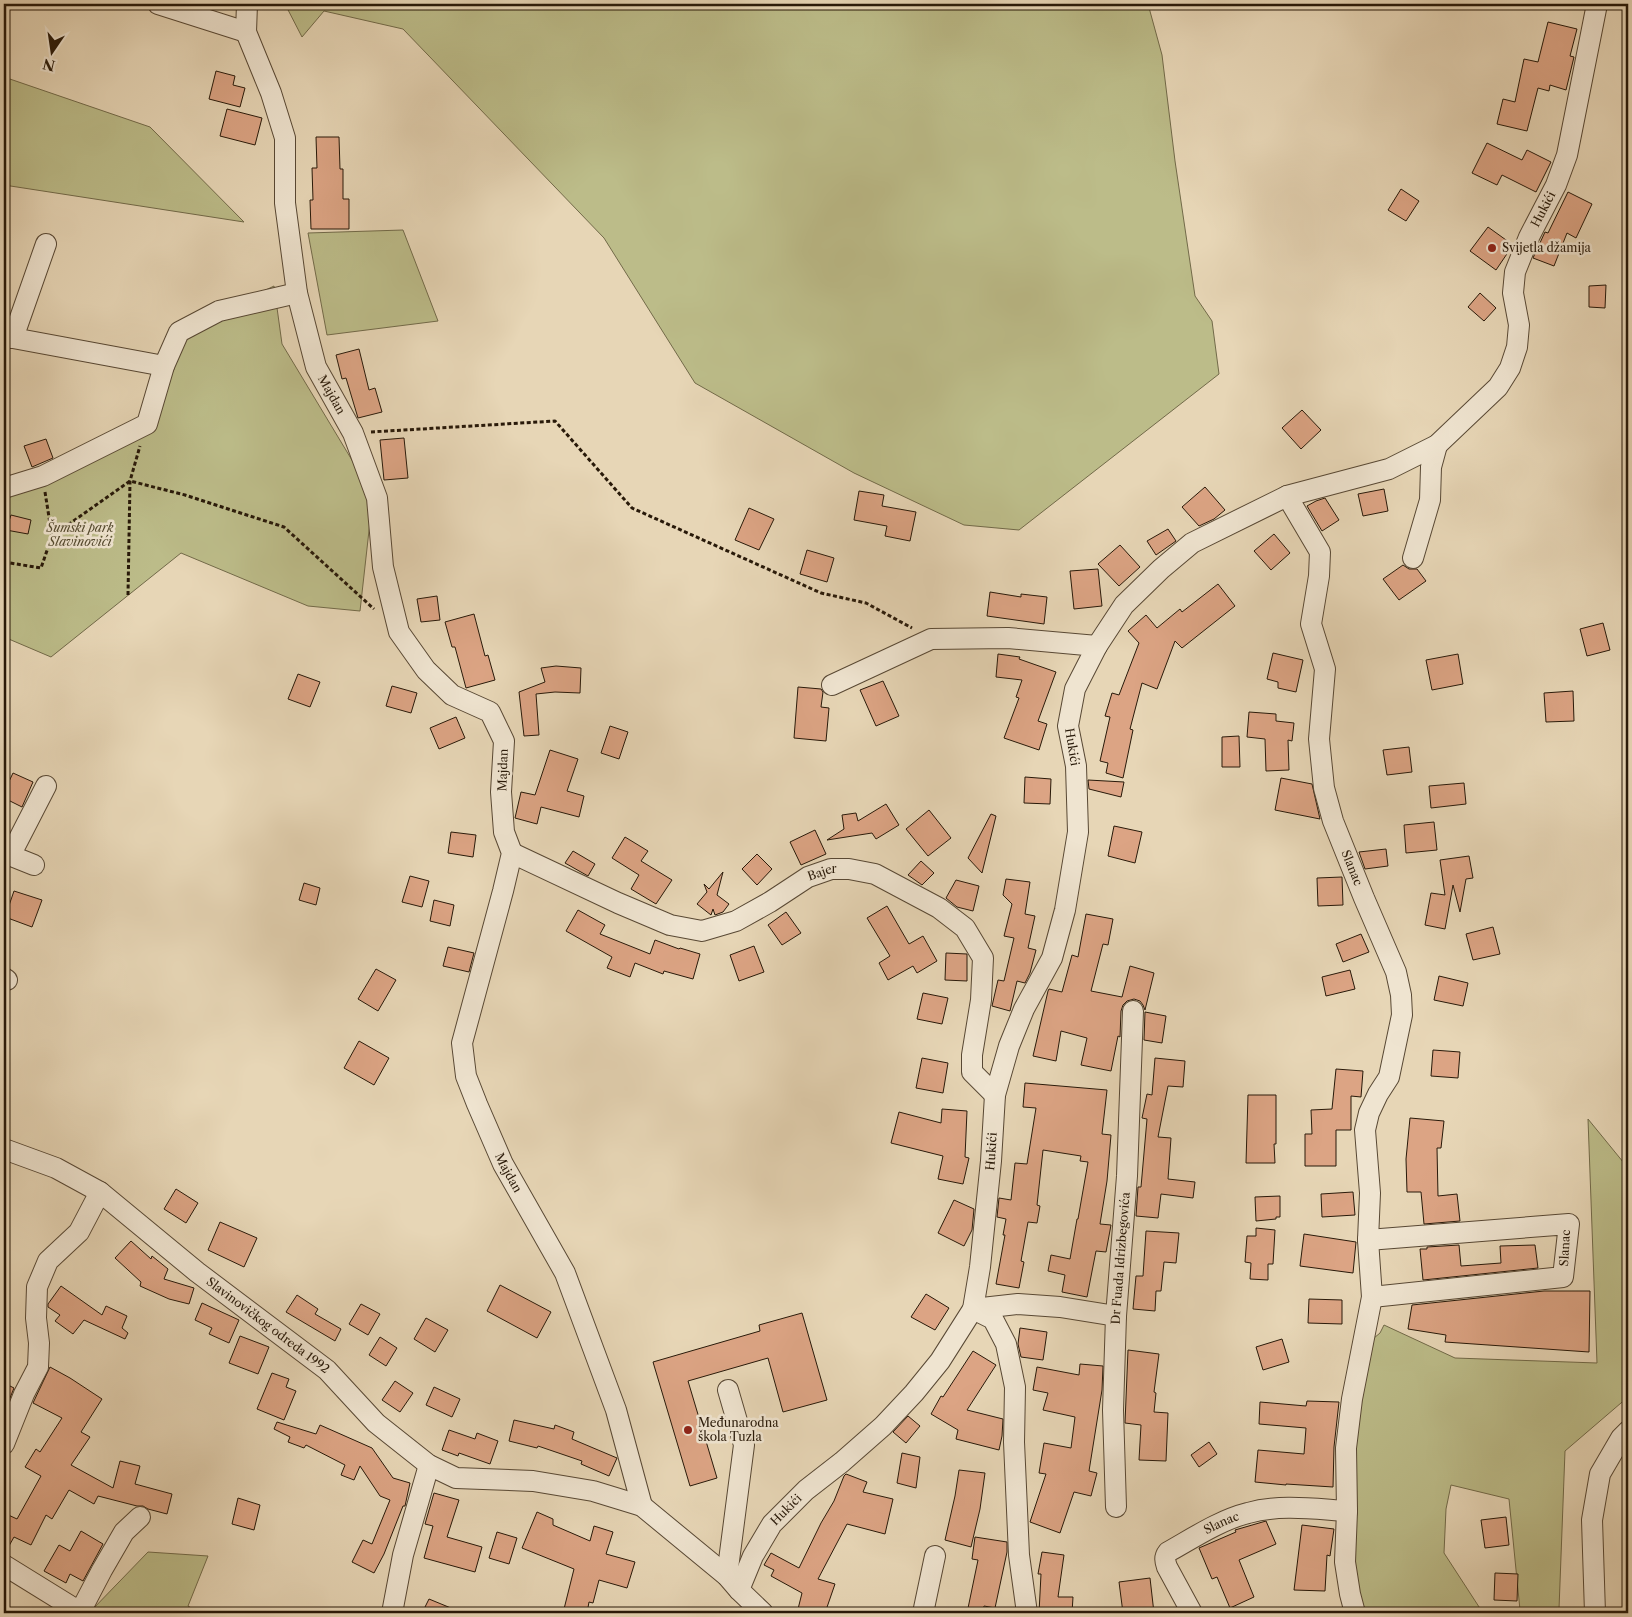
<svg xmlns="http://www.w3.org/2000/svg" width="1632" height="1617" viewBox="0 0 1632 1617" font-family="'Libre Caslon Text',serif">
<rect width="100%" height="100%" fill="#e7d6b6"/>
<filter id="stains"><feTurbulence type="fractalNoise" baseFrequency=".004" numOctaves="4"/><feColorMatrix values="0 0 0 0 .2 0 0 0 0 .09 0 0 0 0 .02 0 0 0 .5 -.17"/></filter>
<radialGradient id="worn" r=".72"><stop offset=".6" stop-color="#630" stop-opacity="0"/><stop offset="1" stop-color="#630" stop-opacity=".3"/></radialGradient>
<!-- green -->
<g fill="#bcbc89" stroke="#726a49">
<polygon points="285,4 1148,4 1162,55 1175,161 1195,296 1212,321 1219,374 1019,530 964,525 854,473 695,383 604,238 403,29 324,11 302,37"/>
<polygon points="4,77 150,127 244,222 4,185"/>
<polygon points="403,230 438,321 327,335 308,233"/>
<polygon points="274,286 282,344 373,495 360,611 308,606 181,553 51,657 4,637 4,483 148,428 185,329"/>
<polygon points="1588,1119 1628,1168 1628,1397 1565,1451 1559,1609 1520,1610 1509,1499 1451,1485 1446,1509 1444,1553 1483,1613 1355,1613 1346,1448 1374,1338 1380,1333 1384,1325 1455,1358 1597,1363"/>
<polygon points="148,1552 208,1556 188,1606 200,1613 89,1613"/>
</g>
<!-- building -->
<g fill="#dca484" stroke="#281909">
<polygon points="1548,22 1577,29 1570,56 1574,57 1566,90 1550,85 1549,91 1538,88 1527,131 1497,124 1503,99 1515,102 1524,59 1538,62"/>
<polygon points="216,71 235,76 233,85 245,88 240,107 209,99"/>
<polygon points="227,109 262,118 255,145 220,136"/>
<polygon points="316,137 339,137 340,169 343,169 343,199 349,199 349,229 311,229 310,200 313,200 312,168 317,168"/>
<polygon points="1487,143 1522,160 1527,150 1551,162 1536,192 1502,175 1497,185 1472,173"/>
<polygon points="1401,189 1419,201 1406,221 1388,210"/>
<polygon points="1568,192 1592,204 1576,238 1567,233 1554,266 1533,258 1545,232 1548,233"/>
<polygon points="1488,227 1513,245 1496,270 1470,251"/>
<polygon points="1606,285 1605,308 1589,307 1589,286"/>
<polygon points="1480,293 1496,308 1484,321 1468,307"/>
<polygon points="359,349 369,390 375,388 382,412 358,418 346,378 342,379 336,355"/>
<polygon points="1302,410 1321,430 1301,449 1282,428"/>
<polygon points="404,438 408,478 384,480 380,440"/>
<polygon points="46,439 53,458 32,467 24,446"/>
<polygon points="1205,487 1225,510 1214,519 1199,526 1182,507"/>
<polygon points="1384,489 1388,511 1363,516 1358,494"/>
<polygon points="859,491 884,495 882,506 916,512 910,541 885,536 887,526 854,520"/>
<polygon points="1325,498 1339,520 1322,531 1307,506 1316,501"/>
<polygon points="749,508 774,519 759,550 735,540"/>
<polygon points="11,515 31,520 28,534 6,530"/>
<polygon points="1168,529 1176,541 1156,555 1147,541"/>
<polygon points="1274,534 1290,553 1271,570 1254,551"/>
<polygon points="1120,545 1140,567 1119,586 1098,564"/>
<polygon points="807,550 834,558 827,582 800,574"/>
<polygon points="1403,565 1409,569 1417,569 1426,581 1399,600 1383,579"/>
<polygon points="1098,569 1102,606 1074,609 1070,571"/>
<polygon points="1218,584 1235,606 1182,648 1175,641 1157,689 1142,683 1130,729 1133,730 1123,778 1106,773 1108,763 1100,761 1110,717 1105,716 1112,693 1119,695 1139,643 1128,631 1146,615 1157,628 1180,609 1182,612"/>
<polygon points="990,592 1021,597 1021,594 1047,597 1044,624 987,616"/>
<polygon points="437,596 440,620 421,622 417,599"/>
<polygon points="474,614 485,656 488,655 495,680 466,688 455,647 452,647 445,622"/>
<polygon points="1603,623 1610,650 1587,656 1580,629"/>
<polygon points="1273,653 1303,660 1296,692 1278,688 1278,682 1267,679"/>
<polygon points="998,654 1020,657 1019,659 1056,672 1038,721 1047,724 1039,750 1004,738 1019,698 1016,697 1022,680 996,677"/>
<polygon points="1458,654 1463,684 1432,690 1426,660"/>
<polygon points="556,666 581,668 580,693 555,692 536,694 539,735 524,736 519,692 545,682 541,668"/>
<polygon points="298,674 320,682 310,707 288,699"/>
<polygon points="883,681 899,716 876,726 860,690"/>
<polygon points="392,686 417,693 411,713 386,706"/>
<polygon points="798,687 821,689 823,692 821,707 829,708 826,741 794,738"/>
<polygon points="1573,691 1574,721 1546,722 1544,693"/>
<polygon points="1249,712 1276,714 1276,721 1294,723 1292,741 1288,740 1289,770 1266,771 1265,739 1247,737"/>
<polygon points="456,717 465,738 439,749 430,728"/>
<polygon points="610,726 628,732 619,759 601,753"/>
<polygon points="1239,736 1240,767 1222,767 1222,737"/>
<polygon points="1409,747 1412,772 1387,775 1383,750"/>
<polygon points="550,750 578,759 567,791 584,796 579,817 541,807 537,824 515,818 521,792 535,795"/>
<polygon points="13,773 33,782 22,807 4,798 4,792"/>
<polygon points="1025,777 1051,779 1050,804 1024,803"/>
<polygon points="1281,778 1312,784 1320,819 1275,810"/>
<polygon points="1088,780 1124,782 1121,797 1089,789"/>
<polygon points="1464,783 1466,804 1431,808 1429,786"/>
<polygon points="886,804 899,825 876,839 872,833 827,840 844,829 842,815 856,813 858,821"/>
<polygon points="929,810 951,838 928,856 906,829"/>
<polygon points="991,814 996,816 982,873 968,858"/>
<polygon points="1434,822 1437,850 1406,853 1404,825"/>
<polygon points="1114,826 1142,832 1135,863 1108,856"/>
<polygon points="815,830 826,854 801,865 790,842"/>
<polygon points="451,832 476,835 473,857 448,853"/>
<polygon points="625,837 648,851 641,861 672,880 656,904 631,889 639,875 612,858"/>
<polygon points="1386,849 1388,866 1365,869 1359,852"/>
<polygon points="573,851 595,864 588,876 565,863"/>
<polygon points="757,854 772,869 757,885 742,869"/>
<polygon points="1469,856 1473,878 1466,879 1460,912 1453,885 1445,929 1425,925 1431,893 1445,895 1440,860"/>
<polygon points="921,861 934,873 922,885 908,875"/>
<polygon points="723,872 717,895 729,904 723,912 715,915 713,909 711,915 697,904 707,892 704,884 709,889"/>
<polygon points="410,876 429,881 422,907 402,902"/>
<polygon points="1342,877 1343,905 1318,906 1317,878"/>
<polygon points="1006,879 1030,882 1025,914 1035,916 1028,948 1036,950 1030,973 1025,983 1017,981 1010,1011 992,1006 998,980 1004,981 1014,938 1004,936 1012,904 1003,895"/>
<polygon points="956,880 979,886 973,911 957,907 946,898"/>
<polygon points="304,883 320,888 316,905 299,900"/>
<polygon points="14,891 42,900 32,927 5,917"/>
<polygon points="434,900 454,905 450,926 430,921"/>
<polygon points="887,906 909,944 923,936 937,961 917,973 913,966 888,980 879,963 890,956 867,918"/>
<polygon points="578,910 605,925 600,934 650,954 655,940 679,949 680,948 700,954 693,979 664,971 663,974 635,963 630,977 607,968 612,957 566,931"/>
<polygon points="786,912 801,933 782,945 768,925"/>
<polygon points="1086,914 1113,919 1108,945 1103,944 1091,991 1122,997 1130,966 1154,973 1145,1010 1143,1005 1140,1001 1134,999 1127,1001 1123,1005 1121,1011 1120,1037 1118,1036 1111,1071 1081,1065 1087,1038 1061,1031 1056,1061 1033,1056 1048,991 1049,989 1062,992 1072,955 1078,957"/>
<polygon points="1493,927 1500,954 1473,960 1466,934"/>
<polygon points="1361,934 1369,952 1343,962 1336,944"/>
<polygon points="754,946 764,972 739,981 730,955"/>
<polygon points="448,947 474,953 469,972 443,966"/>
<polygon points="946,953 967,954 967,981 945,980"/>
<polygon points="376,969 396,980 378,1011 358,999"/>
<polygon points="1350,970 1355,989 1326,996 1322,977"/>
<polygon points="1439,976 1468,983 1463,1006 1434,1000"/>
<polygon points="923,993 948,998 942,1024 917,1019"/>
<polygon points="1145,1012 1166,1016 1162,1043 1144,1040"/>
<polygon points="359,1041 389,1058 374,1085 344,1068"/>
<polygon points="1433,1050 1460,1052 1458,1078 1431,1076"/>
<polygon points="922,1058 948,1063 943,1093 916,1088"/>
<polygon points="1155,1058 1185,1061 1183,1087 1168,1086 1158,1137 1171,1138 1168,1179 1195,1182 1193,1198 1161,1194 1158,1218 1136,1216 1138,1187 1141,1187 1147,1119 1142,1118 1147,1094 1152,1095"/>
<polygon points="1336,1069 1363,1071 1361,1097 1351,1096 1351,1130 1336,1130 1336,1166 1305,1166 1305,1134 1312,1134 1311,1110 1332,1109"/>
<polygon points="1025,1083 1107,1090 1102,1134 1111,1135 1107,1181 1100,1224 1111,1225 1106,1252 1096,1251 1087,1297 1062,1292 1065,1275 1048,1271 1051,1255 1070,1259 1077,1219 1078,1219 1088,1162 1080,1161 1081,1156 1043,1150 1037,1205 1040,1206 1037,1223 1028,1222 1021,1261 1024,1262 1019,1288 996,1284 1005,1235 1003,1235 1006,1219 997,1217 999,1198 1011,1200 1015,1163 1027,1164 1036,1108 1023,1107"/>
<polygon points="1248,1095 1276,1095 1276,1144 1274,1144 1275,1163 1246,1163"/>
<polygon points="942,1109 967,1111 965,1157 969,1158 963,1184 938,1179 943,1156 891,1143 899,1112 941,1123"/>
<polygon points="1410,1118 1444,1121 1441,1148 1437,1148 1438,1196 1457,1194 1460,1221 1424,1224 1421,1192 1407,1192 1406,1159"/>
<polygon points="176,1189 198,1203 186,1223 164,1209"/>
<polygon points="1353,1192 1355,1215 1322,1217 1321,1194"/>
<polygon points="1280,1196 1280,1217 1276,1217 1276,1219 1256,1221 1255,1197"/>
<polygon points="954,1200 974,1209 972,1230 964,1246 938,1233"/>
<polygon points="220,1222 257,1238 244,1267 208,1250"/>
<polygon points="1256,1228 1275,1230 1273,1264 1268,1264 1268,1280 1250,1279 1251,1263 1245,1262 1247,1236 1256,1236"/>
<polygon points="1146,1231 1179,1233 1176,1263 1164,1262 1161,1291 1156,1291 1155,1311 1133,1309 1136,1276 1143,1276"/>
<polygon points="1304,1234 1356,1242 1353,1273 1300,1266"/>
<polygon points="131,1241 151,1259 152,1256 168,1269 164,1279 194,1288 189,1304 169,1299 140,1286 141,1282 115,1258"/>
<polygon points="1459,1245 1461,1266 1501,1263 1500,1246 1535,1245 1538,1268 1423,1280 1420,1249 1427,1249 1427,1247"/>
<polygon points="500,1285 551,1312 537,1338 487,1311"/>
<polygon points="61,1286 102,1315 106,1306 127,1316 122,1328 128,1333 125,1339 84,1320 73,1334 55,1321 60,1315 48,1307 48,1304"/>
<polygon points="1544,1291 1590,1291 1589,1352 1445,1342 1446,1335 1408,1329 1412,1305"/>
<polygon points="926,1294 949,1308 935,1330 911,1317"/>
<polygon points="297,1295 318,1309 315,1314 341,1329 335,1341 286,1312"/>
<polygon points="1309,1299 1342,1300 1342,1324 1308,1323"/>
<polygon points="202,1303 239,1320 229,1343 209,1334 212,1328 195,1320"/>
<polygon points="361,1304 380,1314 368,1335 349,1324"/>
<polygon points="802,1313 827,1400 783,1412 768,1358 688,1381 717,1478 690,1486 653,1362 760,1331 759,1325"/>
<polygon points="426,1318 448,1330 435,1352 414,1339"/>
<polygon points="1020,1328 1047,1332 1043,1360 1021,1357 1018,1344"/>
<polygon points="240,1336 269,1347 258,1374 229,1363"/>
<polygon points="380,1337 397,1348 386,1366 369,1355"/>
<polygon points="1282,1339 1289,1362 1263,1370 1256,1347"/>
<polygon points="1128,1350 1159,1354 1154,1392 1156,1393 1154,1412 1168,1413 1166,1461 1139,1460 1141,1425 1125,1423"/>
<polygon points="973,1351 996,1365 967,1410 1003,1419 1002,1436 999,1450 956,1439 958,1430 931,1414 941,1396 943,1397"/>
<polygon points="1080,1364 1103,1366 1102,1390 1089,1471 1097,1473 1091,1496 1074,1492 1060,1533 1030,1522 1046,1474 1039,1473 1044,1443 1071,1448 1075,1417 1043,1410 1048,1393 1033,1390 1037,1367 1079,1375"/>
<polygon points="50,1367 70,1378 102,1399 81,1432 90,1437 71,1465 113,1488 120,1461 140,1466 135,1484 172,1494 167,1514 148,1509 143,1506 137,1506 98,1496 94,1504 69,1490 52,1519 46,1515 31,1545 14,1537 5,1553 4,1553 4,1513 17,1519 41,1476 25,1467 36,1449 40,1452 62,1418 33,1403"/>
<polygon points="272,1373 289,1379 286,1387 296,1391 284,1420 257,1409"/>
<polygon points="395,1381 413,1393 400,1412 382,1400"/>
<polygon points="4,1383 14,1388 4,1413"/>
<polygon points="434,1387 460,1399 452,1417 426,1405"/>
<polygon points="1307,1401 1339,1402 1334,1447 1333,1487 1286,1484 1286,1485 1255,1482 1258,1450 1304,1454 1306,1428 1259,1424 1260,1402 1306,1406"/>
<polygon points="908,1416 920,1426 906,1443 893,1432"/>
<polygon points="514,1420 554,1429 555,1425 574,1432 572,1439 617,1458 609,1476 581,1464 582,1461 538,1446 537,1448 509,1441"/>
<polygon points="277,1422 316,1434 320,1425 372,1448 393,1478 410,1483 405,1506 403,1506 384,1554 374,1573 352,1562 363,1540 372,1544 390,1500 380,1496 360,1466 354,1480 341,1475 345,1465 306,1445 304,1448 288,1442 290,1437 274,1429"/>
<polygon points="449,1430 475,1439 477,1433 498,1441 490,1464 459,1453 458,1456 442,1450"/>
<polygon points="1209,1442 1217,1454 1199,1467 1191,1455"/>
<polygon points="902,1453 920,1457 916,1488 897,1483"/>
<polygon points="959,1470 985,1473 980,1509 971,1547 945,1540 955,1496"/>
<polygon points="846,1474 867,1482 863,1492 893,1499 885,1534 847,1524 818,1579 835,1584 825,1613 797,1613 802,1593 771,1576 774,1570 764,1565 771,1553 799,1568 821,1523 834,1501 844,1476"/>
<polygon points="434,1493 459,1500 447,1537 482,1547 475,1572 424,1558 433,1526 425,1524"/>
<polygon points="238,1498 260,1505 254,1530 232,1524"/>
<polygon points="537,1512 553,1519 553,1525 590,1541 594,1526 613,1532 606,1554 635,1562 627,1588 599,1580 593,1603 589,1602 587,1613 563,1613 574,1569 522,1548"/>
<polygon points="1506,1517 1509,1545 1485,1548 1481,1520"/>
<polygon points="1266,1521 1276,1544 1239,1560 1254,1597 1230,1608 1217,1577 1212,1579 1199,1548 1236,1532 1235,1530"/>
<polygon points="1302,1525 1334,1529 1330,1556 1327,1555 1325,1591 1294,1590"/>
<polygon points="81,1531 103,1544 83,1581 70,1574 66,1583 44,1571 59,1545 70,1551"/>
<polygon points="497,1532 517,1538 509,1564 489,1558"/>
<polygon points="975,1537 1007,1542 1007,1552 995,1608 984,1606 982,1613 967,1613 978,1560 972,1559"/>
<polygon points="1042,1552 1064,1555 1058,1597 1073,1597 1072,1613 1039,1613 1041,1574 1038,1574"/>
<polygon points="1495,1573 1518,1574 1517,1601 1494,1600"/>
<polygon points="1150,1578 1154,1613 1123,1613 1119,1582"/>
<polygon points="429,1599 463,1613 422,1613"/>
</g>
<g fill="none" stroke-linecap="round" stroke-linejoin="round">
<!-- minor casing -->
<g stroke="#584834" stroke-width="22">
<g id="minor">
<polyline points="158,4 246,32"/>
<path id="s1" d="M247 4 246 32 271 93 285 138V203L297 293 316 367 353 433 377 498 383 567 399 632 426 670 452 695 490 712 504 741 501 792 504 832 512 853 503 891 462 1043 466 1076 477 1104 503 1164 565 1273 616 1410 642 1506"/>
<polyline points="4,335 13,338 164,366"/>
<polyline points="13,338 46,244"/>
<polyline points="4,488 43,476 147,424 164,366 179,332 219,311 297,293"/>
<path id="s2" d="M1287 496 1320 552 1319 576 1311 624 1325 669 1319 739 1324 788 1333 821 1364 898 1396 972 1401 995 1402 1015 1389 1077 1378 1094 1369 1113 1365 1130 1370 1193 1368 1240 1372 1297 1352 1399 1346 1448 1347 1511 1345 1562 1350 1594 1355 1613"/>
<polyline points="1413,558 1430,500 1431,467 1437,445"/>
<polyline points="832,685 931,639 1008,638 1097,646"/>
<polyline points="4,853 34,865"/>
<path id="s3" d="M512 853 618 903 670 925 702 931 736 921 770 902 808 877 831 869H849L875 874 939 908 965 928 983 958 981 1000 972 1055V1072L995 1095"/>
<polyline points="10,856 46,786"/>
<polyline points="4,978 7,980"/>
<path id="s4" d="M4 1149 56 1168 100 1192 197 1272 327 1370 376 1423 429 1465 456 1478 533 1481 593 1491 642 1506 727 1576 739 1590 763 1613"/>
<polyline points="1368,1240 1569,1224 1563,1277 1372,1297"/>
<polyline points="973,1309 993,1319 1006,1344 1015,1387 1014,1442 1019,1555 1027,1613"/>
<polyline points="973,1309 1018,1304 1060,1307 1116,1316"/>
<polyline points="4,1444 24,1394 38,1367 39,1343 36,1318 37,1287 48,1261 79,1232 100,1192"/>
<path id="s5" d="M1116 1507 1113 1410 1116 1316 1127 1176 1133 1011"/>
<polyline points="4,1565 80,1612 80,1613"/>
<polyline points="727,1576 744,1445 728,1390"/>
<path id="s6" d="M739 1590 753 1556 772 1524 806 1490 842 1462 883 1426 914 1393 940 1361 973 1309 980 1267 991 1161 995 1095 1009 1046 1024 1009 1052 958 1065 910 1078 832 1076 766 1068 726 1075 689 1097 646 1124 605 1161 569 1192 543 1287 496 1389 469 1437 445 1498 387 1510 368 1517 347 1519 325 1513 293 1515 272 1529 237 1556 185 1567 155 1597 4"/>
<polyline points="80,1612 102,1570 124,1532 140,1517"/>
<polyline points="392,1613 403,1555 429,1465"/>
<polyline points="923,1613 935,1556"/>
<path id="s7" d="M1192 1613 1167 1567C1165 1561 1164 1557 1168 1552 1193 1538 1220 1520 1248 1513 1280 1504 1314 1509 1347 1511"/>
<polyline points="1595,1613 1592,1520 1600,1474 1621,1438 1628,1431"/>
</g>
</g>
<!-- path -->
<g stroke="#281909" stroke-width="3" stroke-dasharray="4 2.5" stroke-linecap="butt">
<polyline points="371,432 555,421 632,508 821,593 866,603 912,628"/>
<polyline points="45,492 52,536"/>
<polyline points="4,562 41,568 52,536 130,481 185,495 284,527 374,609"/>
<polyline points="128,595 130,481 140,446"/>
</g>
<!-- minor -->
<use href="#minor" stroke="#efe4d0" stroke-width="20"/>
</g>
<!-- markers -->
<g fill="#8f2418" stroke="#efe4d0" stroke-width="2">
<circle cx="1492" cy="248" r="5"/>
<circle cx="688" cy="1430" r="5"/>
</g>
<g text-anchor="middle" stroke-width="5" stroke-linejoin="round" paint-order="stroke">
<!-- street labels -->
<g font-size="12" fill="#281909" stroke="#efe4d0">
<text dy="4" stroke="none"><textPath href="#s6" startOffset="1736">Hukići</textPath></text>
<text dy="4" stroke="none"><textPath href="#s1" startOffset="405">Majdan</textPath></text>
<text transform="translate(1072 747) rotate(81)" y="4">Hukići</text>
<text transform="translate(503 770) rotate(-88)" y="4">Majdan</text>
<text dy="4" stroke="none"><textPath href="#s2" startOffset="389">Slanac</textPath></text>
<text dy="4" stroke="none"><textPath href="#s3" startOffset="341">Bajer</textPath></text>
<text dy="4" stroke="none"><textPath href="#s6" startOffset="529">Hukići</textPath></text>
<text dy="4" stroke="none"><textPath href="#s1" startOffset="1260">Majdan</textPath></text>
<text transform="translate(1565 1248) rotate(-87)" y="4">Slanac</text>
<text dy="4" stroke="none"><textPath href="#s5" startOffset="249">Dr Fuada Idrizbegovića</textPath></text>
<text dy="4" stroke="none"><textPath href="#s4" startOffset="320">Slavinovičkog odreda 1992</textPath></text>
<text dy="4" stroke="none"><textPath href="#s6" startOffset="94">Hukići</textPath></text>
<text dy="4" stroke="none"><textPath href="#s7" startOffset="129">Slanac</textPath></text>
</g>
<!-- poi labels -->
<g font-size="12" fill="#281909" stroke="#efe4d0" text-anchor="start">
<text x="1502" y="252">Svijetla džamija</text>
<text x="698" y="1427">Međunarodna<tspan x="698" dy="14">škola Tuzla</tspan></text>
</g>
<!-- park labels -->
<g font-size="12" font-style="italic" fill="#544a2f" stroke="#efe4d0">
<text x="80" y="532">Šumski park<tspan x="80" dy="14">Slavinovići</tspan></text>
</g>
</g>
<!-- margin -->
<rect width="1632" height="1617" fill="none" stroke="#e7d6b6" stroke-width="20"/>
<rect x="5" y="5" width="1622" height="1607" fill="none" stroke="#281909" stroke-width="2.5"/>
<rect x="10" y="10" width="1612" height="1597" fill="none" stroke="#281909"/>
<!-- north arrow -->
<g transform="translate(52 52) rotate(193)" stroke="#efe4d0" stroke-width="4" paint-order="stroke">
<path d="M0-4L9 19L0 12L-9 19Z" fill="#281909"/>
<text y="-8" font-size="14" font-weight="bold" text-anchor="middle" fill="#281909">N</text>
</g>
<rect width="100%" height="100%" filter="url(#stains)"/>
<rect width="100%" height="100%" fill="url(#worn)"/>
</svg>
